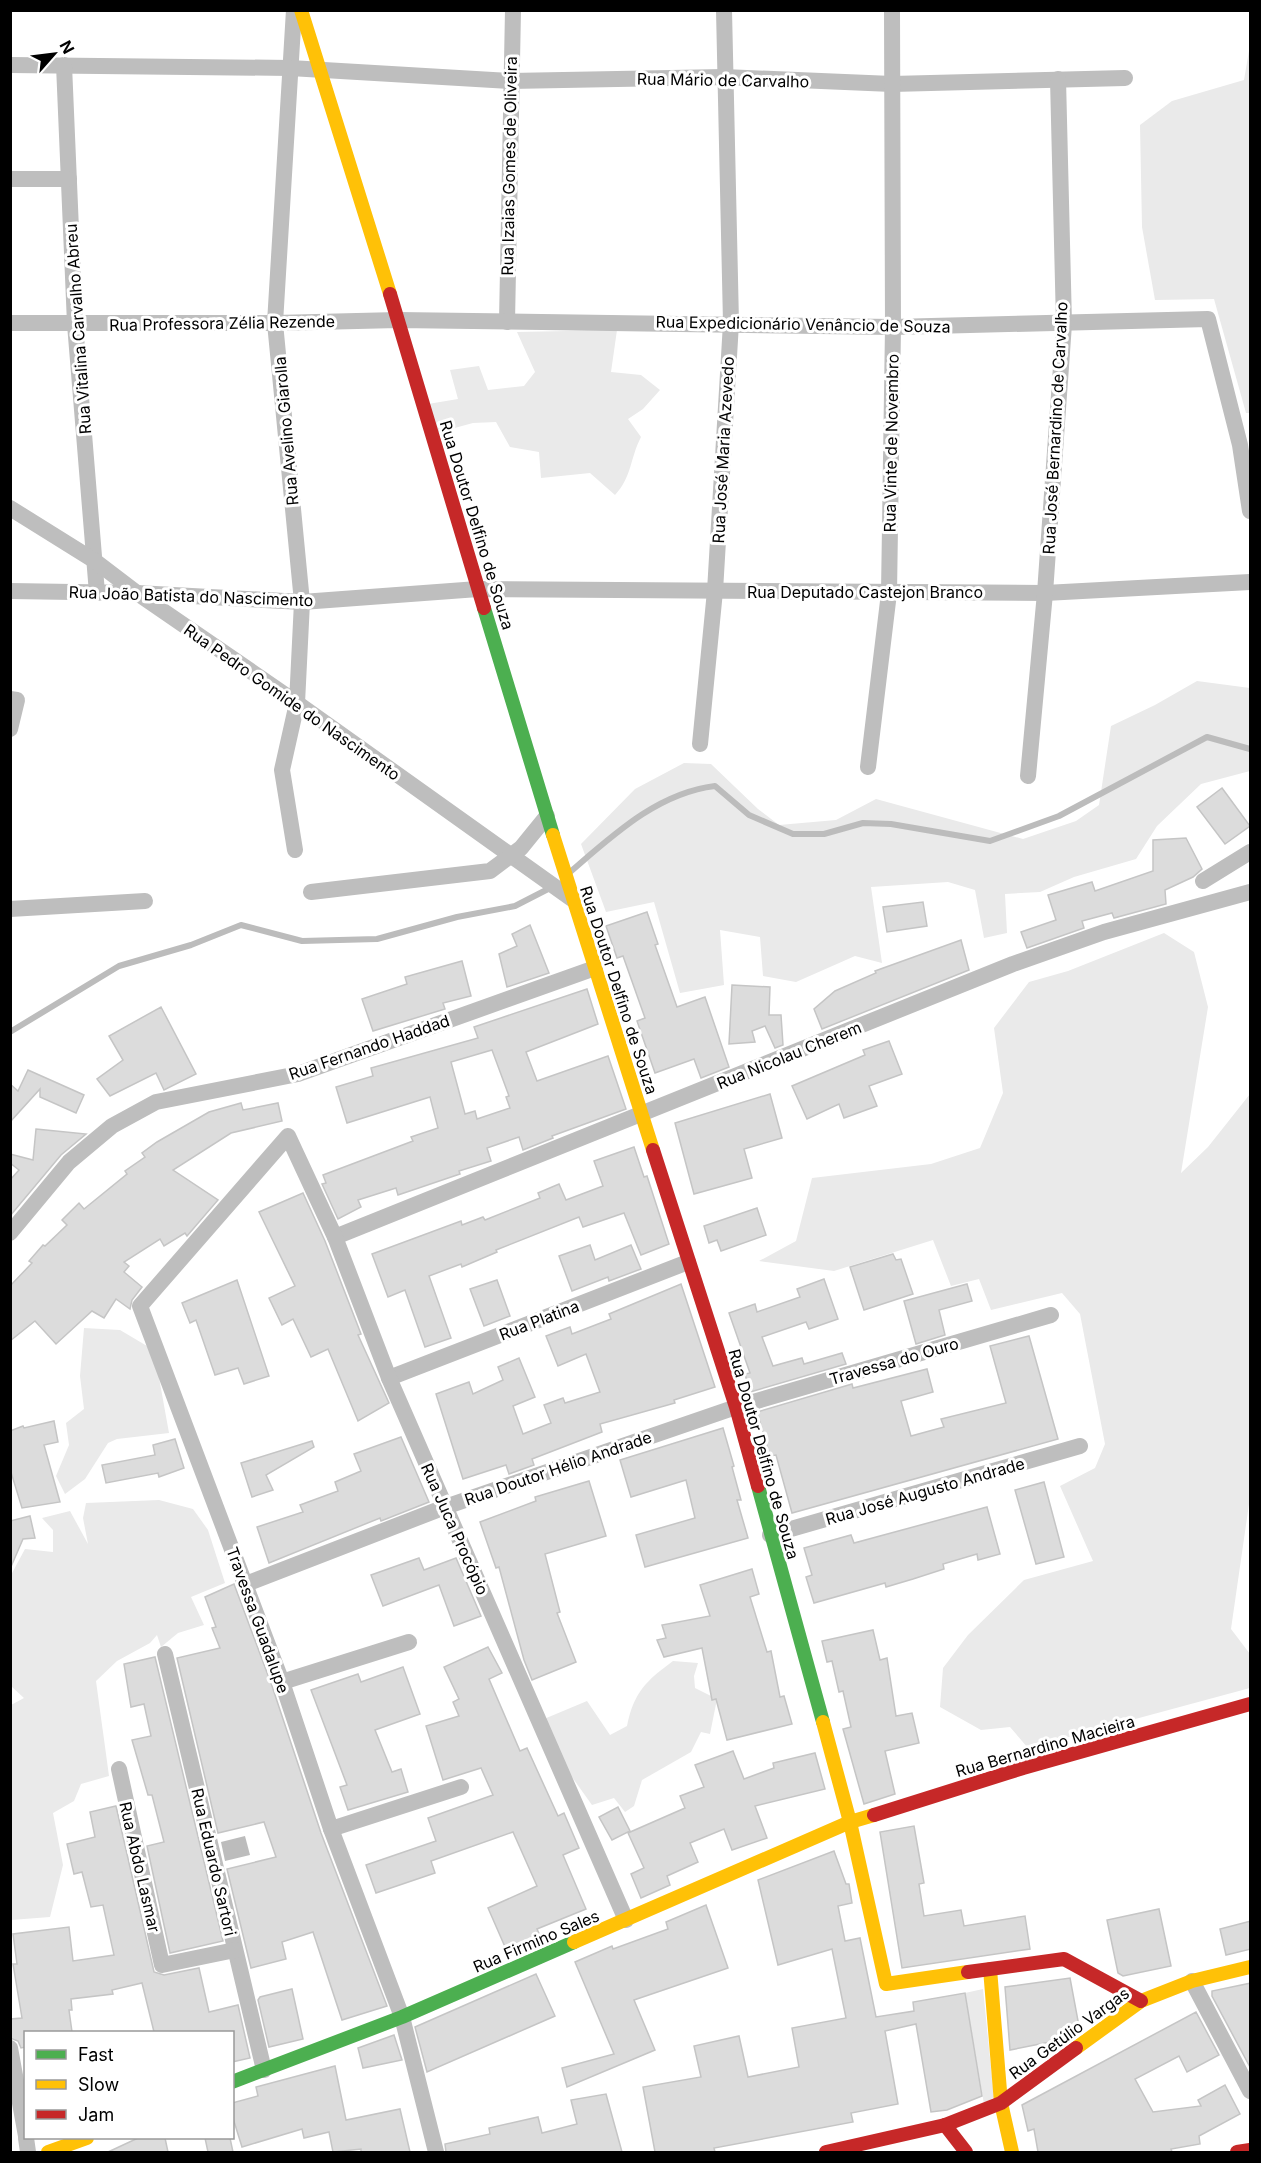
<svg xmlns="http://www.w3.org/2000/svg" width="1261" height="2163" viewBox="0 0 1261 2163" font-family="Inter,sans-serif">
<rect width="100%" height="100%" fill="#fff"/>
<!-- green -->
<g fill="#eaeaea">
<polygon points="1250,45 1250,413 1246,413 1214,299 1155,300 1142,227 1140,125 1172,101 1244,80"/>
<path d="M617 330 611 372 641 375 660 390 643 409 628 419 641 437C630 458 632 477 615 495L590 473 541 478 539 452 510 447 496 422 473 423 436 433 428 404 458 399 450 370 479 366 488 390 524 386 535 372 517 332Z"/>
<polygon points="1197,681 1250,688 1250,771 1201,784 1157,826 1136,859 1074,877 1040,892 1005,894 1007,933 984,938 975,890 948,882 871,887 882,963 855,956 796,982 763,976 760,937 720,930 724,985 680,993 654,902 606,912 581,844 635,789 684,763 711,764 758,809 779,825 836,820 876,799 1023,839 1076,821 1099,805 1111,726 1155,705"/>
<polygon points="1164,933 1194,952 1208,1007 1181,1173 1208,1147 1250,1094 1250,1497 1231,1629 1250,1654 1250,1688 1028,1748 1010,1727 981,1730 940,1707 943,1668 968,1635 1024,1580 1093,1561 1060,1486 1095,1468 1105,1444 1080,1314 1062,1293 991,1310 979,1279 951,1286 933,1240 834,1271 759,1261 796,1241 812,1178 931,1164 980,1148 1003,1093 994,1028 1029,982 1068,971"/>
<polygon points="84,1328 120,1330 147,1346 158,1372 169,1433 117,1439 108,1443 85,1479 65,1494 56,1476 69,1445 66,1423 84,1409 80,1376"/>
<polygon points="159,1500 193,1509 208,1530 225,1583 191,1597 204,1625 178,1633 161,1647 157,1635 150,1643 117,1661 96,1681 109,1776 81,1784 74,1801 53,1813 63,1865 50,1917 11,1920 11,1705 24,1698 11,1686 11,1575 25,1549 53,1552 53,1530 42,1518 70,1511 88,1544 83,1518 86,1503"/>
<path d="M673 1661 698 1663 694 1676 695 1688 717 1699 710 1734 701 1732 691 1752 642 1780 634 1806 625 1812 614 1798 592 1805 562 1763 544 1719 587 1701 610 1735 627 1726C634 1692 646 1681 673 1661Z"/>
<polygon points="983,1989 994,2097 984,2104 965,1993"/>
</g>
<!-- water -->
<polygon fill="#bcbcbc" points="245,1836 250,1855 225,1861 221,1842"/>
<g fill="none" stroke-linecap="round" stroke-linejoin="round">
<!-- stream -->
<g stroke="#bcbcbc" stroke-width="6">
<path d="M569 873C612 836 657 793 715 786L749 815 793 834H824L863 823 891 824 990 841 1059 816 1207 737 1250 749"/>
<polyline points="10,1032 119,966 191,945 241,925 302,941 377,939 457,917 515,906 552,887"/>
</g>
</g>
<!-- building -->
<g fill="#dcdcdc" stroke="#c5c5c5" stroke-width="1.5" fill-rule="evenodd">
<polygon points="1222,788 1250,826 1225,844 1197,807"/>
<polygon points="1186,838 1202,869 1193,877 1165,890 1166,904 1114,918 1112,913 1082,921 1084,928 1027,948 1021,932 1056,920 1048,895 1092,882 1095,891 1153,871 1153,840"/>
<polygon points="923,902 927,926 887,932 883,907"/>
<polygon points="647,912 658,944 655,945 677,1007 705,997 729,1067 701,1078 694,1059 655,1073 637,1021 645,1018 623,956 617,958 606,926"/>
<polygon points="530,925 549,973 507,987 499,954 517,946 512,934"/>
<polygon points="961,940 969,970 822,1029 814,1009 835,991 876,973 875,971"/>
<polygon points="462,961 471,996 443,1003 445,1009 373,1031 362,999 407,984 405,977"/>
<polygon points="732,985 770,987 769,1015 781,1015 783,1045 775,1048 765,1026 752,1031 755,1042 729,1044"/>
<path d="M587 989 598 1024 526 1052 537 1081 608 1056 626 1109 552 1136 553 1138 523 1150 519 1137 487 1148 491 1161 459 1171 460 1174 398 1195 396 1188 358 1200 361 1207 338 1219 322 1184 326 1183 323 1175 413 1141 411 1137 438 1128 430 1097 347 1123 336 1087 373 1076 371 1068 478 1038 474 1027ZM492 1050 509 1096 506 1097 510 1108 477 1119 475 1111 465 1114 451 1062Z"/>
<polygon points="161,1007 196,1074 164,1090 156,1073 110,1096 97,1079 123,1060 109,1036"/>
<polygon points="889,1041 902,1074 869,1086 877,1106 844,1118 839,1104 807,1119 792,1086 865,1055 863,1050"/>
<polygon points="28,1070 84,1095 76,1113 40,1097 40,1089 10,1122 10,1084 18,1091"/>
<polygon points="770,1094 782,1138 744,1149 752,1178 694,1194 675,1123"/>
<polygon points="241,1103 243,1110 278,1103 282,1121 231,1133 173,1170 218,1200 187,1236 185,1233 164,1246 160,1239 124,1262 129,1266 124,1272 142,1287 132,1300 130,1309 116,1299 104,1318 92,1311 56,1344 35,1321 10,1341 10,1286 32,1263 29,1261 43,1245 45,1246 67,1225 62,1220 79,1203 84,1209 127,1174 125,1171 145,1157 142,1153 157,1142 209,1112"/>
<polygon points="36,1129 86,1134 61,1155 10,1216 10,1180 19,1170 10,1163 10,1154 33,1160"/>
<polygon points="634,1147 644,1177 647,1176 669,1244 641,1255 624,1213 583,1227 579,1217 496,1250 497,1252 462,1267 461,1264 429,1276 451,1338 425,1347 405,1290 388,1297 372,1254 461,1221 462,1225 483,1217 485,1220 540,1198 538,1193 559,1184 566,1200 603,1186 594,1161"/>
<polygon points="303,1193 325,1241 361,1334 358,1335 389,1403 358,1421 328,1349 311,1357 293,1319 282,1325 269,1298 295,1286 259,1212"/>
<polygon points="757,1208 766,1235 721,1251 717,1240 709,1243 704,1226"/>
<polygon points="590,1245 595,1260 631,1245 641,1269 609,1281 608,1277 572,1291 559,1256"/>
<polygon points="893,1254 896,1260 901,1259 913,1294 864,1310 850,1267"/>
<polygon points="824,1279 838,1319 809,1329 806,1322 762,1337 773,1366 802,1358 804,1364 842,1353 846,1364 750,1392 745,1374 750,1373 729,1313 755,1304 757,1312 800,1297 797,1289"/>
<polygon points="237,1280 269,1376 244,1384 238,1368 215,1375 196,1320 190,1323 182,1303"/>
<polygon points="497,1280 510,1316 484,1326 470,1289"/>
<polygon points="681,1284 715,1387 674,1400 675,1403 600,1424 602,1432 532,1459 534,1465 509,1474 506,1465 463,1479 436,1394 469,1382 473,1394 503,1380 498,1367 519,1358 535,1397 513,1406 523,1434 551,1423 544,1405 563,1398 565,1403 600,1392 586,1354 558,1366 546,1336 570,1327 572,1334 611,1319 609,1314"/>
<polygon points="967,1284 972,1301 939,1310 945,1335 916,1344 904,1301"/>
<polygon points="1029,1336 1058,1439 792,1513 776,1455 770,1456 757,1412 852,1384 853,1388 927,1369 933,1392 901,1401 911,1436 944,1427 941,1419 1006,1403 990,1346"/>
<polygon points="54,1421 58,1442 44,1445 60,1502 22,1508 10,1469 10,1431 23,1426 24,1428"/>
<polygon points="723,1428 734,1466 732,1467 741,1500 737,1500 748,1538 645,1567 636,1535 695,1518 686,1480 631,1497 620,1460"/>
<polygon points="401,1437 429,1502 381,1521 380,1518 269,1563 257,1527 303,1512 300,1505 338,1491 335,1482 361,1471 354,1454"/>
<polygon points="175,1439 184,1468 159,1477 158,1473 106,1483 102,1465 155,1455 153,1445"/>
<polygon points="312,1441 314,1447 266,1475 273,1490 252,1497 241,1463"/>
<polygon points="589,1481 606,1536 545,1554 560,1612 557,1613 576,1662 532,1680 524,1660 499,1567 496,1568 480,1522 536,1501 535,1497"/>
<polygon points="1044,1482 1064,1557 1036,1564 1015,1490"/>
<polygon points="987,1507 1000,1554 978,1560 977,1554 943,1564 944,1569 913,1579 886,1587 885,1583 814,1603 806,1577 812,1575 804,1548 851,1535 854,1543"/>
<polygon points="30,1516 35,1538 23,1539 10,1569 10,1521"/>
<polygon points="419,1558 424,1570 456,1558 481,1616 454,1626 439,1585 383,1606 371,1575"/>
<polygon points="752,1569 759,1594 750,1597 767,1652 771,1651 780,1697 784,1696 792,1724 727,1740 716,1699 712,1700 702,1648 664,1657 657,1640 666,1638 662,1625 710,1616 700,1585"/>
<polygon points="234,1584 272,1686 321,1833 387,2006 342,2020 313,1932 282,1942 286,1959 251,1968 227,1869 276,1857 264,1822 218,1833 177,1658 220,1648 212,1628 216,1627 205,1597"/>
<polygon points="873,1630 880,1660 887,1658 896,1716 912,1713 919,1743 885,1751 895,1794 864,1804 843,1729 851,1727 843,1691 839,1692 832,1661 827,1662 822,1641"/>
<polygon points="488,1647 502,1673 489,1679 520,1751 527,1748 558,1816 564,1813 579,1848 563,1855 586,1909 537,1929 542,1940 509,1956 488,1908 537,1886 513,1832 431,1861 435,1873 376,1893 366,1865 436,1841 428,1818 493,1795 481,1768 443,1780 426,1726 459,1716 453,1702 459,1699 444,1667"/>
<polygon points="155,1657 223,1941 170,1953 147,1846 164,1842 152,1795 148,1795 132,1740 151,1736 144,1704 131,1707 124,1664"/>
<polygon points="403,1667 420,1714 375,1730 392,1772 401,1769 408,1792 348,1810 340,1787 347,1785 311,1690 358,1674 361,1682"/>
<polygon points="733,1751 744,1779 774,1768 773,1763 815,1753 825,1789 755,1806 767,1838 732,1850 724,1829 690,1843 698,1862 667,1876 670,1885 641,1898 631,1874 644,1868 628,1833 685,1808 680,1796 704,1787 695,1765"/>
<polygon points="116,1806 154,1972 164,1975 199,1968 209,2012 238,2005 250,2058 232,2062 232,2032 154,2032 142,1983 112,1990 113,1994 71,1999 72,2010 69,2010 72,2032 26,2032 26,2047 21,2048 18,2041 10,2038 10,2019 22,2018 13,1964 17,1964 13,1934 69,1927 73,1961 114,1955 103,1905 91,1907 82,1872 74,1874 67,1844 95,1837 90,1812"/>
<polygon points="618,1807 630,1831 612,1840 599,1817"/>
<polygon points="914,1826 924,1883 919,1884 924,1916 961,1910 964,1926 1025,1916 1030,1949 902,1968 880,1832"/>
<polygon points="834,1851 846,1884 849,1884 852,1903 838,1906 845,1941 860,1938 876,2017 914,2011 913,2002 965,1993 982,2096 947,2110 931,2112 916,2024 885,2031 898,2104 851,2113 853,2122 714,2148 715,2152 655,2152 643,2087 701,2077 694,2046 739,2036 748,2077 799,2067 792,2028 846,2018 832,1949 778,1965 758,1880"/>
<polygon points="706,1905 728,1968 634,2000 655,2050 567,2087 562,2068 614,2054 575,1962 612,1946 613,1949 668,1929 666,1922"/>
<polygon points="1159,1909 1171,1966 1123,1976 1118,1973 1107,1920"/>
<polygon points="1251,1921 1251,1949 1226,1955 1220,1929"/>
<polygon points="536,1974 555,2016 427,2072 415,2027"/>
<polygon points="1070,1978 1079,2026 1050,2042 1010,2050 1005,1987"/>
<polygon points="1251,1983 1251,2069 1212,1996 1212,1991"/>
<polygon points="292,1989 303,2039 269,2047 258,2000 260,1997"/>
<polygon points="1196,2012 1219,2055 1187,2072 1179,2056 1135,2079 1153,2112 1201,2106 1198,2100 1225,2085 1240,2114 1199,2136 1200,2144 1171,2149 1172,2152 1038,2152 1034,2129 1028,2131 1022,2105"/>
<polygon points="394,2035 402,2060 363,2068 358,2048"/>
<polygon points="335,2066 346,2120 400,2109 410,2152 361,2152 361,2149 333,2152 329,2132 304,2138 302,2129 242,2147 232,2115 232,2103 258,2096 256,2087"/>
<polygon points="606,2094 622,2152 446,2152 445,2144 490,2134 489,2128 538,2117 542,2133 577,2124 571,2100"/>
<polygon points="165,2138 168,2152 108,2152 138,2138"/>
<polygon points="205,2138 230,2138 233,2152 208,2152"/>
</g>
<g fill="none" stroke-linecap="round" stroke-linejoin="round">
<!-- street -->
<g stroke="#bebebe" stroke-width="16">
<polyline points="294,10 275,323 302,602 297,703 282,770 295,850"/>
<polyline points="10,65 290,68 510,81 724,77 892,84 1125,78"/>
<polyline points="64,65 75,324 97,593"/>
<polyline points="10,179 69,179"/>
<polyline points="507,322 513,10"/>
<polyline points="10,323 275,323 398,320 893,327 1208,319 1240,445 1250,511"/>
<polyline points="10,508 95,561 137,593 297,703 572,899"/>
<polyline points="10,591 137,593 302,602 478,589 1045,593 1250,582"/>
<polyline points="10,699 17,700 10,729"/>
<polyline points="700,744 715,591 731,323 724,10"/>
<polyline points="868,767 889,593 893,327 892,10"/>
<polyline points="1028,776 1045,593 1064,324 1058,79"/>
<polyline points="1203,881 1250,852"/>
<polyline points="311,892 490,871 521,848 547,816"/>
<polyline points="10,909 145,901"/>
<polyline points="10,1233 69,1162 112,1126 156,1102 298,1074 595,968"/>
<polyline points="335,1237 1013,964 1104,932 1250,892"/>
<polyline points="389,1378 688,1262"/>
<polyline points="770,1535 1080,1446"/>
<polyline points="246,1584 445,1507 736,1407 1051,1315"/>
<polyline points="165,1654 264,2070"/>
<polyline points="282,1682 409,1642"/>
<polyline points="119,1769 162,1965 235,1950"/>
<polyline points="331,1829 461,1787"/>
<polyline points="1192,1981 1250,2091"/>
<polyline points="10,2048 26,2136"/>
<polyline points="26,2138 28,2152"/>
<polyline points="436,2152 402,2017 331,1829 282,1682 140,1306 288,1136 335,1237 389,1378 626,1920"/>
</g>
<!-- fast -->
<g stroke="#4caf50" stroke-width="14">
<polyline points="484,608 553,835"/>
<polyline points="758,1486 823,1722"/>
<polyline points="232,2082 402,2017 574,1942"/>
</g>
<!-- slow -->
<g stroke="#ffc107" stroke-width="14">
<polyline points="301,10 390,294"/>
<polyline points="553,835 653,1150"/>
<polyline points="823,1722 850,1822 886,1984 968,1972"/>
<polyline points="574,1942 850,1822 874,1815"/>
<polyline points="990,1969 1001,2103 1012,2152"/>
<polyline points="1076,2048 1141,2001 1192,1981 1250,1967"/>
<polyline points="48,2152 87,2138"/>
</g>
<!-- jam -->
<g stroke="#c62828" stroke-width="14">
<polyline points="390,294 484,608"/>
<polyline points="653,1150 736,1407 758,1486"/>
<polyline points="874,1815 1023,1768 1250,1704"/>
<polyline points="968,1972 1064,1959 1141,2001"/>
<polyline points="945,2125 966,2152"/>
<polyline points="826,2152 945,2125 1001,2103 1076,2048"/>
<polyline points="1237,2152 1250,2150"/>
</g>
</g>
<g text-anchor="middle" stroke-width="6" stroke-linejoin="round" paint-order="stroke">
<!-- street labels -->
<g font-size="16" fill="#000" stroke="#fff">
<text transform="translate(723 80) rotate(1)" y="6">Rua Mário de Carvalho</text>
<text transform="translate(509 166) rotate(-89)" y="6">Rua Izaias Gomes de Oliveira</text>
<text transform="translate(222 323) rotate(-1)" y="6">Rua Professora Zélia Rezende</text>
<text transform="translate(803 324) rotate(1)" y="6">Rua Expedicionário Venâncio de Souza</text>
<text transform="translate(78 329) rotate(-94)" y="6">Rua Vitalina Carvalho Abreu</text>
<text transform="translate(1055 428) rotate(-87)" y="6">Rua José Bernardino de Carvalho</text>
<text transform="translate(286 431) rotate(-95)" y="6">Rua Avelino Giarolla</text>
<text transform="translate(891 443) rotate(-89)" y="6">Rua Vinte de Novembro</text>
<text transform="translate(723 450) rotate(-87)" y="6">Rua José Maria Azevedo</text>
<text transform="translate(477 525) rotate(73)" y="6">Rua Doutor Delfino de Souza</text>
<text x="865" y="598">Rua Deputado Castejon Branco</text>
<text transform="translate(191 596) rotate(2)" y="6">Rua João Batista do Nascimento</text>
<text transform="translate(292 702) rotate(35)" y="6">Rua Pedro Gomide do Nascimento</text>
<text transform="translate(619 990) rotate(72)" y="6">Rua Doutor Delfino de Souza</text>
<text transform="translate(369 1047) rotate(-19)" y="6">Rua Fernando Haddad</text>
<text transform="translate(789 1055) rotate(-22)" y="6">Rua Nicolau Cherem</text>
<text transform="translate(539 1320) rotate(-21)" y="6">Rua Platina</text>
<text transform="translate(894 1361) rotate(-16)" y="6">Travessa do Ouro</text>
<text transform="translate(764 1454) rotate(74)" y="6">Rua Doutor Delfino de Souza</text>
<text transform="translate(558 1468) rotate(-19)" y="6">Rua Doutor Hélio Andrade</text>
<text transform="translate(925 1491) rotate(-16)" y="6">Rua José Augusto Andrade</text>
<text transform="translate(455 1529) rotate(66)" y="6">Rua Juca Procópio</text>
<text transform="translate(258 1620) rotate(70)" y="6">Travessa Guadalupe</text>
<text transform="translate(1045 1746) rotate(-16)" y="6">Rua Bernardino Macieira</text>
<text transform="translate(214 1862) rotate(77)" y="6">Rua Eduardo Sartori</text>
<text transform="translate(140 1867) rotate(77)" y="6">Rua Abdo Lasmar</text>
<text transform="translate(536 1941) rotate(-23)" y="6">Rua Firmino Sales</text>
<text transform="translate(1069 2033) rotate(-36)" y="6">Rua Getúlio Vargas</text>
</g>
</g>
<!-- border -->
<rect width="1261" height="2163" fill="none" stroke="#000000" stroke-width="24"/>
<!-- legend -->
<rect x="24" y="2031" width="210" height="108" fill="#ffffff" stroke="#999999" stroke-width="1.5"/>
<rect x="36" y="2050" width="30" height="9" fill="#4caf50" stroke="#999999" stroke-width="1.5"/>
<text x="78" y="2061" font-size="18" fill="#000000">Fast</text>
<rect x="36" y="2080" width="30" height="9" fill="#ffc107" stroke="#999999" stroke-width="1.5"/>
<text x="78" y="2091" font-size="18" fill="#000000">Slow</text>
<rect x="36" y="2110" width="30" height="9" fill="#c62828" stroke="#999999" stroke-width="1.5"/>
<text x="78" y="2121" font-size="18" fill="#000000">Jam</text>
<!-- north arrow -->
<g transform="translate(54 54) rotate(62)" stroke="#ffffff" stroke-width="4.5" paint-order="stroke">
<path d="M0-4.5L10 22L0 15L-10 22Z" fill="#000000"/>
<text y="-9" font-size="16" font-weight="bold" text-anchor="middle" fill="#000000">N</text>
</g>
</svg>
